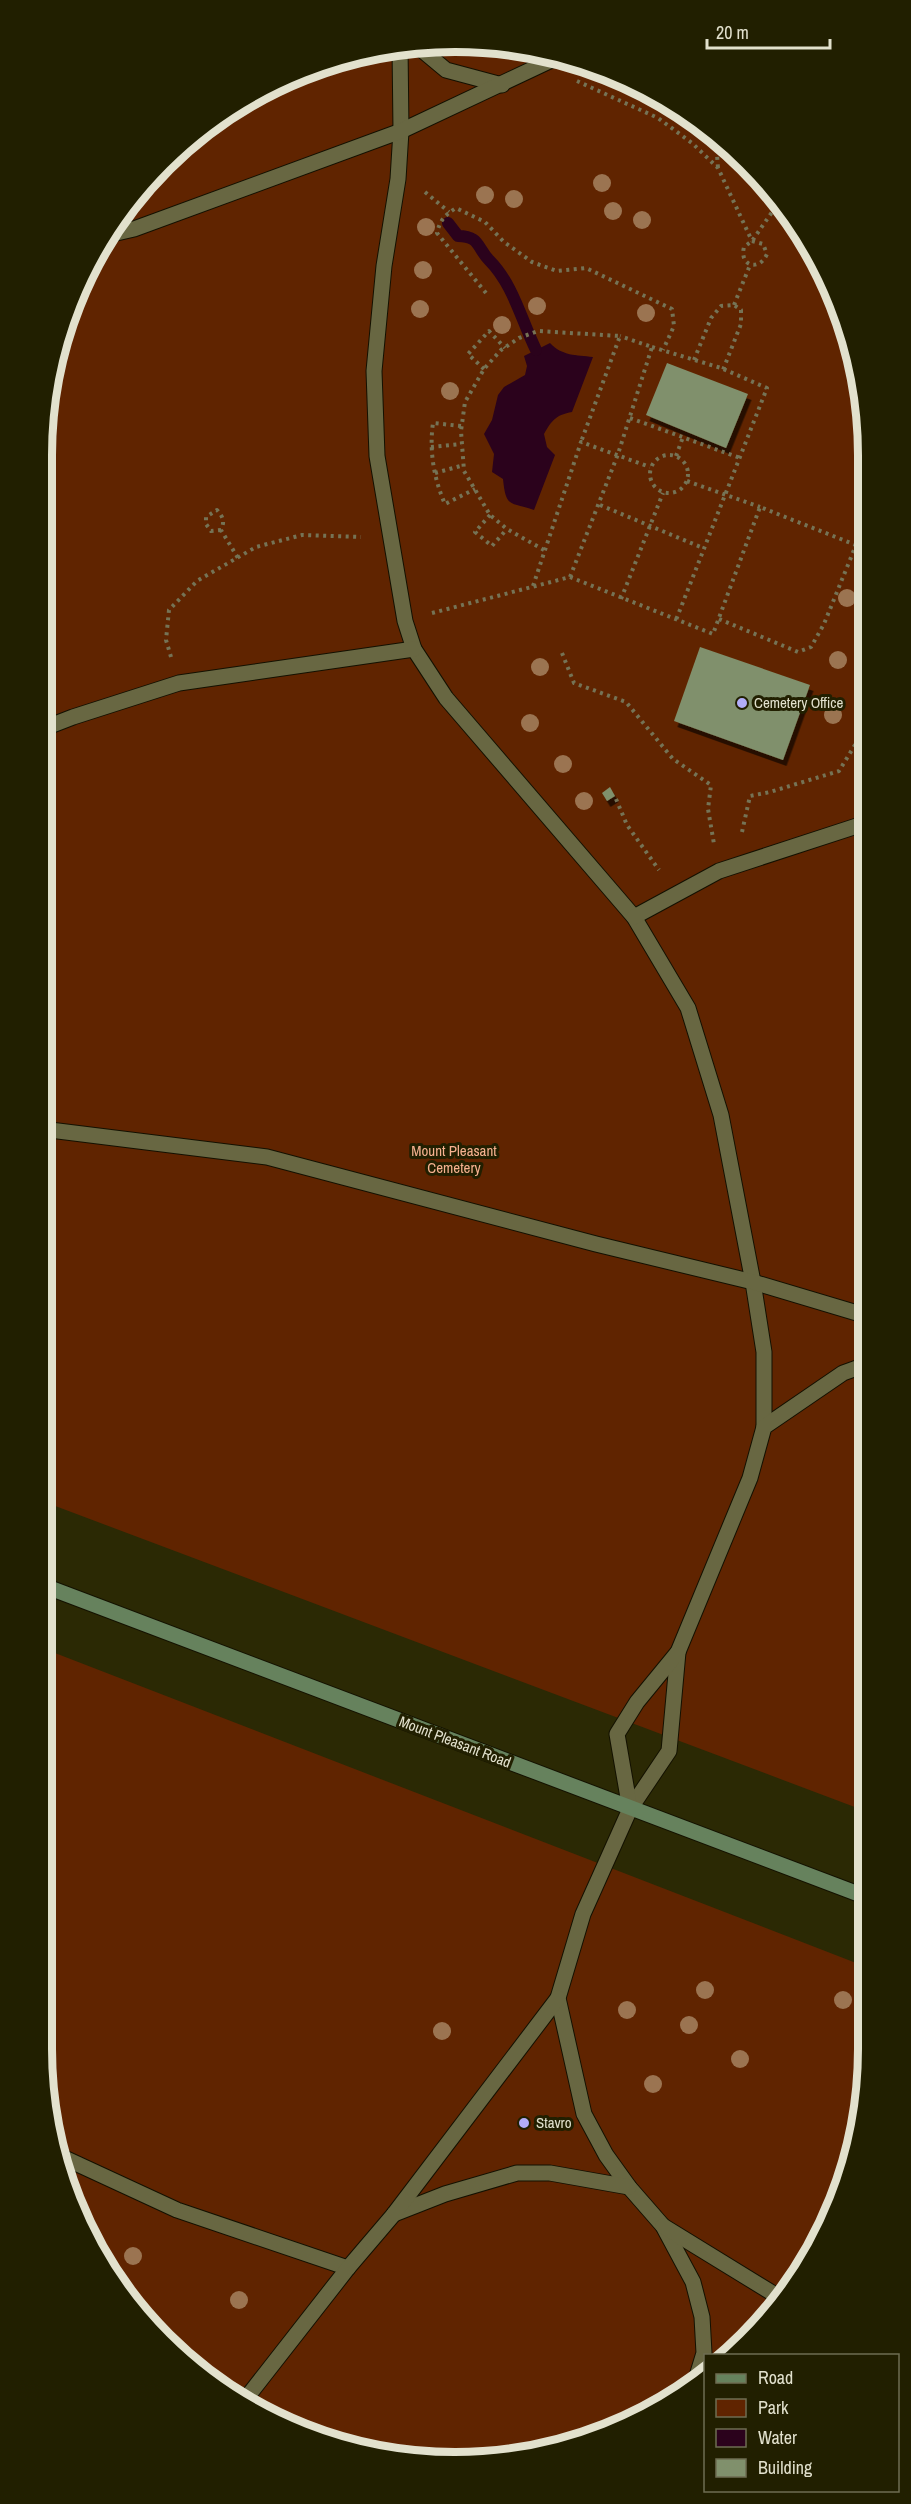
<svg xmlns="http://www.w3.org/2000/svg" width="911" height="2504" viewBox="0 0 911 2504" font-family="'Archivo Narrow',sans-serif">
<defs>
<filter id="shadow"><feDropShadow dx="3.5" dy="6" stdDeviation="0" flood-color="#0009"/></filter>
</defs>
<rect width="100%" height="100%" fill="#2b2904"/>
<!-- green -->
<g fill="#602400">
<path d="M482 43 562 56 663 98 766 183 827 273 865 401 868 1812 42 1501V456C45 432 48 408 51 384 53 372 53 359 56 348 101 189 238 69 401 46 427 42 456 44 482 43Z"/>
<polygon points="42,1648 869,1968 869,2049 855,2155 799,2279 748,2341 730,2355 706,2356 705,2376 686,2392 562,2448 482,2461 402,2459 272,2419 204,2376 145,2321 73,2206 50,2129 42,2048"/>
</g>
<!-- water -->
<path fill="#2b021c" d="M550 343C562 356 576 355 593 357L572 412C556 415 552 420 544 434L547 447 555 455 534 510C510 501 506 509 503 479L492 472 494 454 484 434 492 420 498 395 504 387 525 375 527 366 524 356Z"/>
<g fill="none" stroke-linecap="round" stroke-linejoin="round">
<!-- stream -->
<path stroke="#2b021c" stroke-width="12" d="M448 223 458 236C480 236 477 248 489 260 513 284 521 319 536 350"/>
</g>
<!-- building -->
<g fill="#80906c" filter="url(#shadow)">
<polygon points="667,363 748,394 726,448 646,415"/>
<polygon points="700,647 810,685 783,760 674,721"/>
<polygon points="610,787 615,796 607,801 602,793"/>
</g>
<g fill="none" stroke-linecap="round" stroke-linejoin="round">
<!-- service casing -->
<g stroke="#131100" stroke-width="17">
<g id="service">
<polyline points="416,45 446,70 502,85"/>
<polyline points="400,46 401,131 398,179 384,266 374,371 377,456 405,621 414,649 446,698 634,917 688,1008 721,1115 753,1282 764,1352 764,1427"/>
<polyline points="108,235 134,229 401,131 560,56"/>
<polyline points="42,729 73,717 179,683 414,649"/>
<polyline points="634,917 719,871 866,823"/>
<polyline points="42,1129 267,1157 596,1244 753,1282 867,1316"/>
<polyline points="678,1652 669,1751 630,1809 583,1914 558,1998 584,2114 606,2155 629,2187 663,2226 693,2282 702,2317 704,2353 694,2386"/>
<polyline points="630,1809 617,1734 637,1702 678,1652 750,1478 764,1427 843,1373 868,1364"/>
<polyline points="58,2155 177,2210 348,2268"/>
<polyline points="394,2214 445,2194 517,2173 550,2173 629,2187"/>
<polyline points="663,2226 782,2299"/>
<polyline points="244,2401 348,2268 394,2214 558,1998"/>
</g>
</g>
<!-- secondary casing -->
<g stroke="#131100" stroke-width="17">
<polyline id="secondary" points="42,1585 869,1898"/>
</g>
<!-- path -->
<g stroke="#757355" stroke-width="4" stroke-dasharray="3 4.5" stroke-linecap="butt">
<polyline points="577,81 658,118 692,143 718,168 752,241"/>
<polyline points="716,142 718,168"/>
<polyline points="425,192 449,212"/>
<path d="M752 241 763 244 767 254C759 272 739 266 744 247L752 241 779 202"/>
<path d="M486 293 437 233C440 220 445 215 456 208L485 222 504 242 532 262 557 271 586 268 672 309 674 326 663 350"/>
<polyline points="734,305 750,265"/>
<polyline points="652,347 721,368 767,388 676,620"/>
<polyline points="694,360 711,318 721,306 734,305 741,310 741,324 723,370"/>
<polyline points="484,369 468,354 489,331 505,348"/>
<polyline points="630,418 740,458"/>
<path d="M461 426 433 423C429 451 434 479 445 504L475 489"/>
<polyline points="431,447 461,444"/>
<circle cx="669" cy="474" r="19"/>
<polyline points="676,456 683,437"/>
<polyline points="435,473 464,465"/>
<polyline points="687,481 760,507"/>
<polyline points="600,505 703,548"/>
<polyline points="490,515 475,532 492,546 507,529"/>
<path d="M221 530 211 531 206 524V517L217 510C223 517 225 521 221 530L238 558"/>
<polyline points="544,550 507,529 490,515 464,471 461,431 465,402 484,369 501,350 519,338 538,331 620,336 581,442"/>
<polyline points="570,577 618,454 652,347 620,336"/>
<polyline points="533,586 581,442 650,467"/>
<polyline points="621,599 663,493"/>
<polyline points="432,613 570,577 713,634 760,507 866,549"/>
<polyline points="719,619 798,652 811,647 824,624 856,545"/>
<polyline points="562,653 574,683 626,702 673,759 711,785 708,809 714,844"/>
<polyline points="171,657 166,640 169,610 197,581 256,547 302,535 361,537"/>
<polyline points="616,799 627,825 659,870"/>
<polyline points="742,832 750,796 770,792 839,771 866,727"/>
</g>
<!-- service -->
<use href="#service" stroke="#686742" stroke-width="15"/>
<!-- secondary -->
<use href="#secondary" stroke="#66825d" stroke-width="15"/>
</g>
<!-- trees -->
<g fill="#9b7451">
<circle cx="602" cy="183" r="9"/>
<circle cx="485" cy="195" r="9"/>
<circle cx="514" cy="199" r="9"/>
<circle cx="613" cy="211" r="9"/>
<circle cx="642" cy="220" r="9"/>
<circle cx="426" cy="227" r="9"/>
<circle cx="423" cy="270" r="9"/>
<circle cx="537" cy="306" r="9"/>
<circle cx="420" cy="309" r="9"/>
<circle cx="646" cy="313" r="9"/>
<circle cx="502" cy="325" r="9"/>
<circle cx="450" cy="391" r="9"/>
<circle cx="847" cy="598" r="9"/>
<circle cx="838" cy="660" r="9"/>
<circle cx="540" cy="667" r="9"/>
<circle cx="833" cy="715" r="9"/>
<circle cx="530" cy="723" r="9"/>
<circle cx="563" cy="764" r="9"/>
<circle cx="584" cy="801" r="9"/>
<circle cx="705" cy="1990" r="9"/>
<circle cx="843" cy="2000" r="9"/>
<circle cx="627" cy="2010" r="9"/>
<circle cx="689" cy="2025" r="9"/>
<circle cx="442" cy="2031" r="9"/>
<circle cx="740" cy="2059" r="9"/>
<circle cx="653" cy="2084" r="9"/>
<circle cx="133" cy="2256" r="9"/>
<circle cx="239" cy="2300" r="9"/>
</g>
<!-- markers -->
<g fill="#b2adf9" stroke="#211f00" stroke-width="2">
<circle cx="742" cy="703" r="6"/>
<circle cx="524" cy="2123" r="6"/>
</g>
<g text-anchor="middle" stroke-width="6" stroke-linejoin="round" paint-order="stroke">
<!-- poi labels -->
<g font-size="15" fill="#e2e1cd" stroke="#211f00" text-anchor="start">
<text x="754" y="708">Cemetery Office</text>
<text x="536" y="2128">Stavro</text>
</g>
<!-- park labels -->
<g font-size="15" fill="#f7b290" stroke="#211f00">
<text x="454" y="1156">Mount Pleasant<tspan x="454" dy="17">Cemetery</tspan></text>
</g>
<!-- street labels -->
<g font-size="15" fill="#e2e1cd" stroke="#211f00">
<text transform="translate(455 1742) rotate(21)" y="5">Mount Pleasant Road</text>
</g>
</g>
<!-- crop -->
<path d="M0 0H911V2504H0ZM455 52H455A403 403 0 0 1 858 455V2049A403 403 0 0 1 455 2452H455A403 403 0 0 1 52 2049V455A403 403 0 0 1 455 52Z" fill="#211f00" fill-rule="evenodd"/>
<path fill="none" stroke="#e2e1cd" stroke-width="8" d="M455 52H455A403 403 0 0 1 858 455V2049A403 403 0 0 1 455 2452H455A403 403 0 0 1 52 2049V455A403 403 0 0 1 455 52Z"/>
<!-- legend -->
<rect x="704" y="2354" width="195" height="138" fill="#211f00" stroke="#6e6d52" stroke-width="1.5"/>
<rect x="716" y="2374" width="30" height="9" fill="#66825d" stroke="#6e6d52" stroke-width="1.5"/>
<text x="758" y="2384" font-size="18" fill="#e2e1cd">Road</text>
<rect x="716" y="2399" width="30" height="18" fill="#602400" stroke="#6e6d52" stroke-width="1.5"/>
<text x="758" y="2414" font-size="18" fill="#e2e1cd">Park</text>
<rect x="716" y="2429" width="30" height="18" fill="#2b021c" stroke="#6e6d52" stroke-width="1.5"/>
<text x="758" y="2444" font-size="18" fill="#e2e1cd">Water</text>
<rect x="716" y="2459" width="30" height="18" fill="#80906c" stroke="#6e6d52" stroke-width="1.5"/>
<text x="758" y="2474" font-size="18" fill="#e2e1cd">Building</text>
<!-- scale -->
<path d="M707 39v9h123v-9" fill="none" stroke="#e2e1cd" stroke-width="3"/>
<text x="716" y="39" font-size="18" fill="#e2e1cd" stroke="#211f00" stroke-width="4.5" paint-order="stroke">20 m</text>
</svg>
